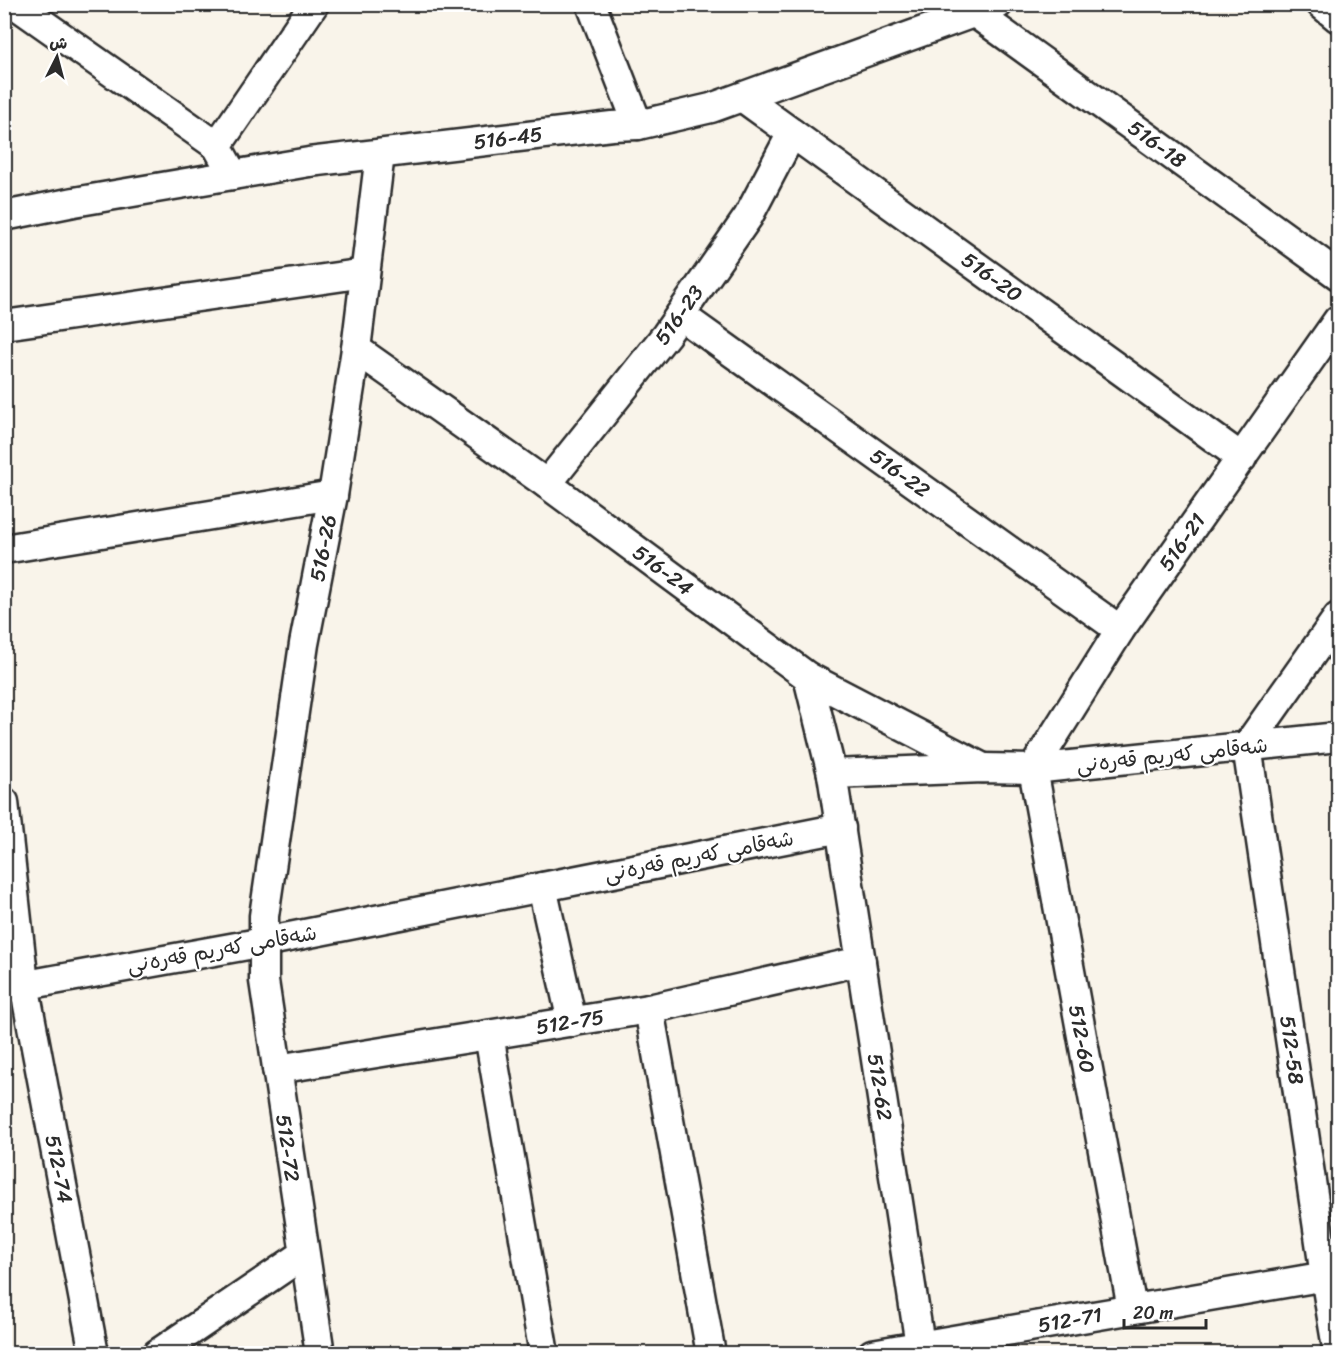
<svg xmlns="http://www.w3.org/2000/svg" width="1343" height="1358" viewBox="0 0 1343 1358" font-family="Sriracha,'Playpen Sans Arabic',sans-serif">
<rect width="100%" height="100%" fill="#f9f4ea"/>
<filter id="ink" filterUnits="userSpaceOnUse"><feTurbulence type="fractalNoise" baseFrequency=".0167" numOctaves="2"/><feDisplacementMap in="SourceGraphic" scale="12" xChannelSelector="R" yChannelSelector="G"/><feConvolveMatrix kernelMatrix="1 2 1 2 8 2 1 2 1" color-interpolation-filters="sRGB"/></filter>
<g filter="url(#ink)">
<g fill="none" stroke-linecap="round" stroke-linejoin="round">
<!-- minor casing -->
<g stroke="#2b2b2b" stroke-width="33">
<g id="minor">
<polyline points="15,4 217,146 233,175"/>
<polyline points="591,4 638,125"/>
<polyline points="1321,4 1338,18"/>
<polyline points="975,13 1338,275"/>
<polyline points="742,97 1242,458"/>
<polyline points="217,146 314,4"/>
<polyline points="4,216 74,202 309,162 612,126 638,125 711,108 998,4"/>
<polyline points="680,315 1120,630"/>
<polyline points="4,325 365,273"/>
<polyline points="356,349 547,484 808,677 983,768"/>
<polyline points="547,484 666,335 748,217 792,133"/>
<polyline points="4,549 333,495"/>
<polyline points="808,677 832,774 920,1345"/>
<polyline points="832,774 983,768 1033,769 1338,737"/>
<polyline points="4,802 24,984 94,1354"/>
<polyline points="542,887 572,1022"/>
<polyline points="4,989 264,942 841,828"/>
<polyline points="649,1009 711,1354"/>
<polyline points="489,1035 544,1354"/>
<polyline points="277,1069 649,1009 861,961"/>
<polyline points="1132,1309 1033,769 1120,630 1338,320"/>
<polyline points="157,1354 304,1254"/>
<polyline points="320,1354 264,981 264,916 304,644 333,495 356,349 380,154"/>
<polyline points="872,1354 1338,1274"/>
<polyline points="1338,1354 1325,1276 1247,746 1338,617"/>
</g>
</g>
<!-- minor -->
<use href="#minor" stroke="#fff" stroke-width="28"/>
</g>
</g>
<g text-anchor="middle" stroke-width="4.5" stroke-linejoin="round" paint-order="stroke">
<!-- street labels -->
<g font-size="21" fill="#2b2b2b" stroke="#fff">
<text transform="translate(508 138) rotate(-7)" y="7">516-45</text>
<text transform="translate(1157 144) rotate(36)" y="7">516-18</text>
<text transform="translate(992 277) rotate(36)" y="7">516-20</text>
<text transform="translate(679 315) rotate(-54)" y="7">516-23</text>
<text transform="translate(900 473) rotate(36)" y="7">516-22</text>
<text transform="translate(1182 542) rotate(-55)" y="7">516-21</text>
<text transform="translate(323 548) rotate(-79)" y="7">516-26</text>
<text transform="translate(663 570) rotate(37)" y="7">516-24</text>
<text transform="translate(1172 755) rotate(-6)" y="7">شەقامی کەریم قەرەنی</text>
<text transform="translate(699 856) rotate(-11)" y="7">شەقامی کەریم قەرەنی</text>
<text transform="translate(222 949) rotate(-10)" y="7">شەقامی کەریم قەرەنی</text>
<text transform="translate(570 1022) rotate(-9)" y="7">512-75</text>
<text transform="translate(1082 1039) rotate(80)" y="7">512-60</text>
<text transform="translate(1292 1050) rotate(82)" y="7">512-58</text>
<text transform="translate(880 1087) rotate(81)" y="7">512-62</text>
<text transform="translate(288 1148) rotate(82)" y="7">512-72</text>
<text transform="translate(59 1169) rotate(79)" y="7">512-74</text>
<text transform="translate(1070 1320) rotate(-10)" y="7">512-71</text>
</g>
</g>
<!-- margin -->
<rect width="1343" height="1358" fill="none" stroke="#fff" stroke-width="24"/>
<rect x="12" y="12" width="1319" height="1334" fill="none" stroke="#2b2b2b" stroke-width="2" filter="url(#ink)"/>
<!-- north arrow -->
<g transform="translate(57 57) rotate(6)" stroke="#ffffff" stroke-width="4.5" paint-order="stroke">
<path d="M0-4.5L10 22L0 15L-10 22Z" fill="#2b2b2b"/>
<text y="-9" font-size="16" font-weight="bold" text-anchor="middle" fill="#2b2b2b">ش</text>
</g>
<!-- scale -->
<path d="M1124 1319v9h82v-9" fill="none" stroke="#2b2b2b" stroke-width="3"/>
<text x="1133" y="1319" font-size="18" fill="#2b2b2b" stroke="#ffffff" stroke-width="4.5" paint-order="stroke">20 m</text>
</svg>
